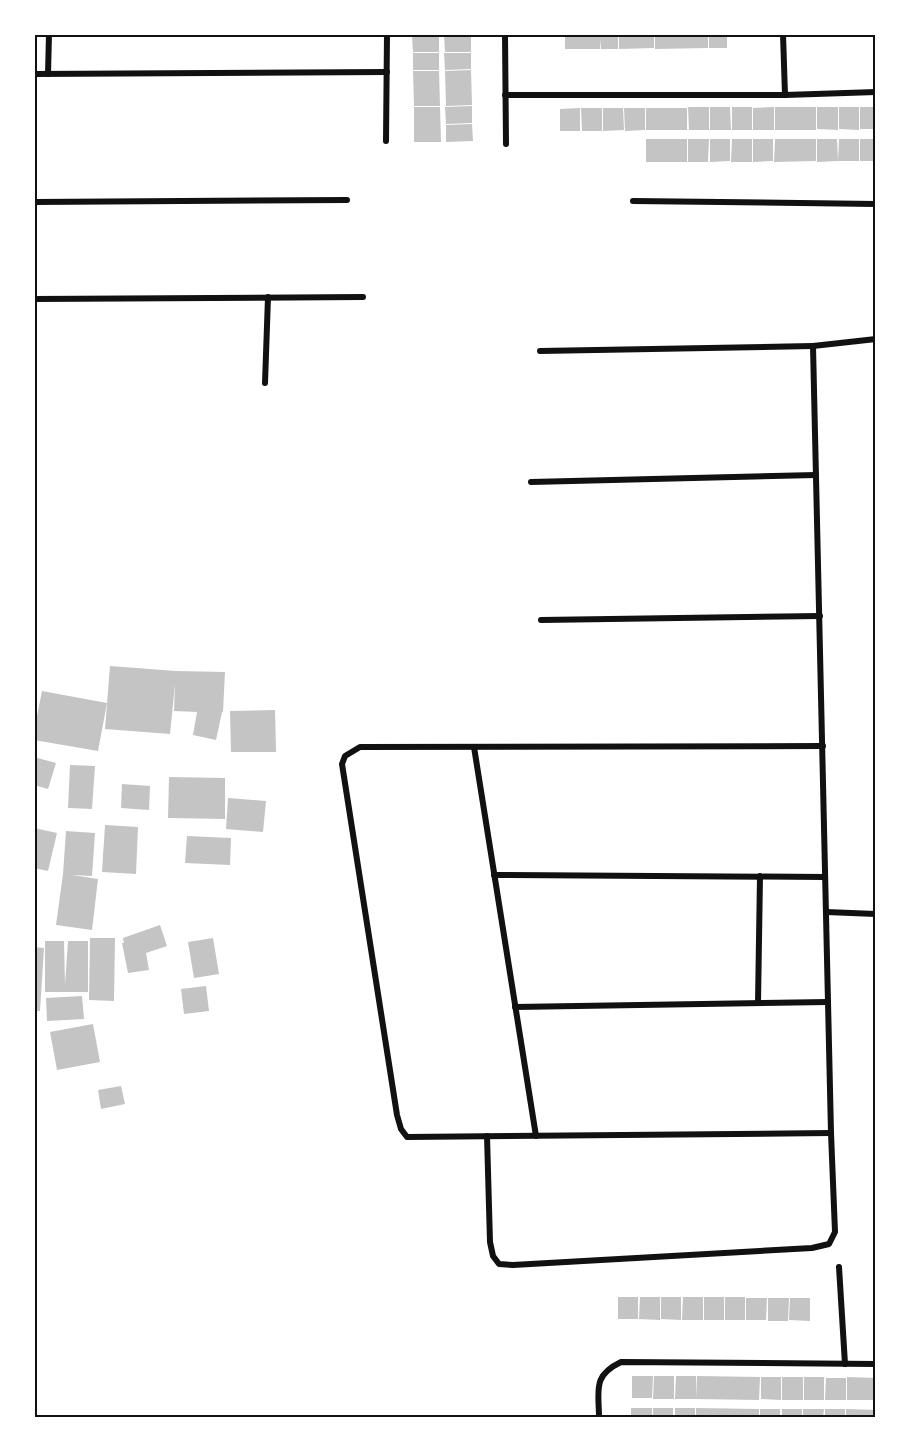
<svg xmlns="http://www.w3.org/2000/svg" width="910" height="1452" viewBox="0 0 910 1452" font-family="Arial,sans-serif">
<rect width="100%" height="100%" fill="#fff"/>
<!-- building -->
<g fill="#c4c4c4">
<polygon points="565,34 618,34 618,49 601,49 601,39 600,49 565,49"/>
<polygon points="619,34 654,34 654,48 619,49"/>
<polygon points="655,34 708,34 708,48 655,49"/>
<rect x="709" y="34" width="18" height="14"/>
<polygon points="439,35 439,52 413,52 412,36"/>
<polygon points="444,35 471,35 471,52 445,52"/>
<rect x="413" y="53" width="26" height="17"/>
<polygon points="444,53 471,53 471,69 445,70"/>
<polygon points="471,70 472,105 446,106 445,71"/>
<polygon points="413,71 439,71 440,106 414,106"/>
<polygon points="472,106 472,123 446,124 445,107"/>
<polygon points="414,107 440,107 441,142 414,142"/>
<polygon points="688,107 709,107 709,130 689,130"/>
<polygon points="710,107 730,107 731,130 710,130"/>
<rect x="732" y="107" width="20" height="23"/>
<polygon points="774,107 774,130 753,130 753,108"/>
<rect x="775" y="107" width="41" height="23"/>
<polygon points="817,107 838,107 838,130 817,129"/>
<polygon points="839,107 859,107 859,130 839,129"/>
<rect x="860" y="107" width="16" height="22"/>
<polygon points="580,108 580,131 560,131 560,109"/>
<polygon points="581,108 602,108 602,131 582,131"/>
<polygon points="603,108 623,108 624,130 603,131"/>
<polygon points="624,108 645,108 645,130 625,131"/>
<rect x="646" y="108" width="41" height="22"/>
<polygon points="472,124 473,141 446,142 446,125"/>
<rect x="646" y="139" width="41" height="23"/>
<polygon points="688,139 709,139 708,162 688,162"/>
<polygon points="710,139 730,139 730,161 710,162"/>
<polygon points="732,139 752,139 752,162 731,162"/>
<polygon points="753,139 773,139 773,161 753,162"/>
<polygon points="775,139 816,139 816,161 774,162"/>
<polygon points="817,139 837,139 838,161 817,162"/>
<polygon points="839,139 859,139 859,161 838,161"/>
<rect x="860" y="139" width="16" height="22"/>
<polygon points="110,666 176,671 225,672 223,712 222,712 216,740 193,735 197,712 174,711 175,684 170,734 105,729"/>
<polygon points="42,691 107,703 98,751 34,740 34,731"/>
<polygon points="275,710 276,752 231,752 230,711"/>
<polygon points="34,757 56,763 48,789 34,785"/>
<polygon points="70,765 95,766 92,809 68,808"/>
<polygon points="169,777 225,778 225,819 168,818"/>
<polygon points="122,784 150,786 149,810 121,808"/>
<polygon points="228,798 266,801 263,832 226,829"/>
<polygon points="105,825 138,827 136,874 102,872"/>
<polygon points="34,828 57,833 48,871 34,868"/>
<polygon points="66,831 95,833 92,876 72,875 98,879 92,930 56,925 63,874"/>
<polygon points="187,836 231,838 230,865 185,863"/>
<polygon points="160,925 167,946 146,953 149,970 128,973 122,943 124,943 123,938"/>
<polygon points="90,938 115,938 114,1001 89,1000"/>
<polygon points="213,938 219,974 194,978 188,942"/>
<polygon points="45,941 64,941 65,985 68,941 88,941 88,992 45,992"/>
<polygon points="34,947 44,948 40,1011 34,1011"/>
<polygon points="206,986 209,1011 184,1014 181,989"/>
<polygon points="82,996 84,1019 47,1021 46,998"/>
<polygon points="93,1024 100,1062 57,1070 50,1032"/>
<polygon points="121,1086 125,1104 101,1109 98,1090"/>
<rect x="618" y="1297" width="20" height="22"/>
<polygon points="640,1297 660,1297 660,1320 639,1319"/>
<polygon points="661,1297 681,1297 681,1320 661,1319"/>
<polygon points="683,1297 703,1297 703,1320 682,1320"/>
<rect x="704" y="1297" width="20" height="23"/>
<rect x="725" y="1297" width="20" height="23"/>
<polygon points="746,1298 767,1298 766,1320 746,1320"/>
<polygon points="768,1298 789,1298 788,1321 768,1321"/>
<polygon points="790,1298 810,1298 810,1321 789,1320"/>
<polygon points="632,1376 653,1376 652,1398 632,1398"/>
<polygon points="654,1376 674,1376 674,1399 653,1399"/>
<polygon points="676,1376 696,1376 696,1399 675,1399"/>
<polygon points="697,1376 760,1377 759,1400 696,1399"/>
<polygon points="761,1377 781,1377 781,1400 761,1399"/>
<rect x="782" y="1377" width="21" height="23"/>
<rect x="804" y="1377" width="20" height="23"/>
<polygon points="847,1377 876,1378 876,1400 847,1400"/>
<polygon points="826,1378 846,1378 846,1400 825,1400"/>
<rect x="631" y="1408" width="21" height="10"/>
<rect x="653" y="1408" width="20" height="10"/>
<rect x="675" y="1408" width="20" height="10"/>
<polygon points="696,1408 759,1409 759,1418 696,1418"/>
<rect x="760" y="1409" width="20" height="9"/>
<rect x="782" y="1409" width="20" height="9"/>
<polygon points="803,1409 824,1409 823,1418 803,1418"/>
<rect x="825" y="1409" width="20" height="9"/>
<polygon points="846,1409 876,1410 876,1418 846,1418"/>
</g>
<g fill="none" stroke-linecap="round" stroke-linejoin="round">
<!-- minor -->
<g stroke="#111" stroke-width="6">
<polyline points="505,34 506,144"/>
<polyline points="783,34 785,95 876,92"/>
<polyline points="34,74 387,72"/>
<polyline points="48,74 49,34"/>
<polyline points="505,95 785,95"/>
<polyline points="386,141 387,34"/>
<polyline points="633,201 876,204"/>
<polyline points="34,202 347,200"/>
<polyline points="34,299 363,297"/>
<polyline points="540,351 813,346"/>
<polyline points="265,383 268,297"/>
<polyline points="531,482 816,475"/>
<polyline points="541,620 820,616"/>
<polyline points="823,746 360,747 345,756 342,764 397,1115 401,1129 407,1137 831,1133"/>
<polyline points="474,747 536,1136"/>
<polyline points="494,875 825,877"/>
<polyline points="826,912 876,914"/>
<polyline points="758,1003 760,876"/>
<polyline points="515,1007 828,1002"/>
<polyline points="487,1136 490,1242 493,1256 499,1264 513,1265 812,1248 829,1244 835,1232 831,1133 813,346 876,339"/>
<polyline points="839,1267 845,1364"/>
<path d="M599 1418C599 1390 592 1376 621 1362L876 1364"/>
</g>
</g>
<!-- border -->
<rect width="910" height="1452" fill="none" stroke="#ffffff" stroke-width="72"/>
<rect x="36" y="36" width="838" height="1380" fill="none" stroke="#111" stroke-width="2"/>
</svg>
